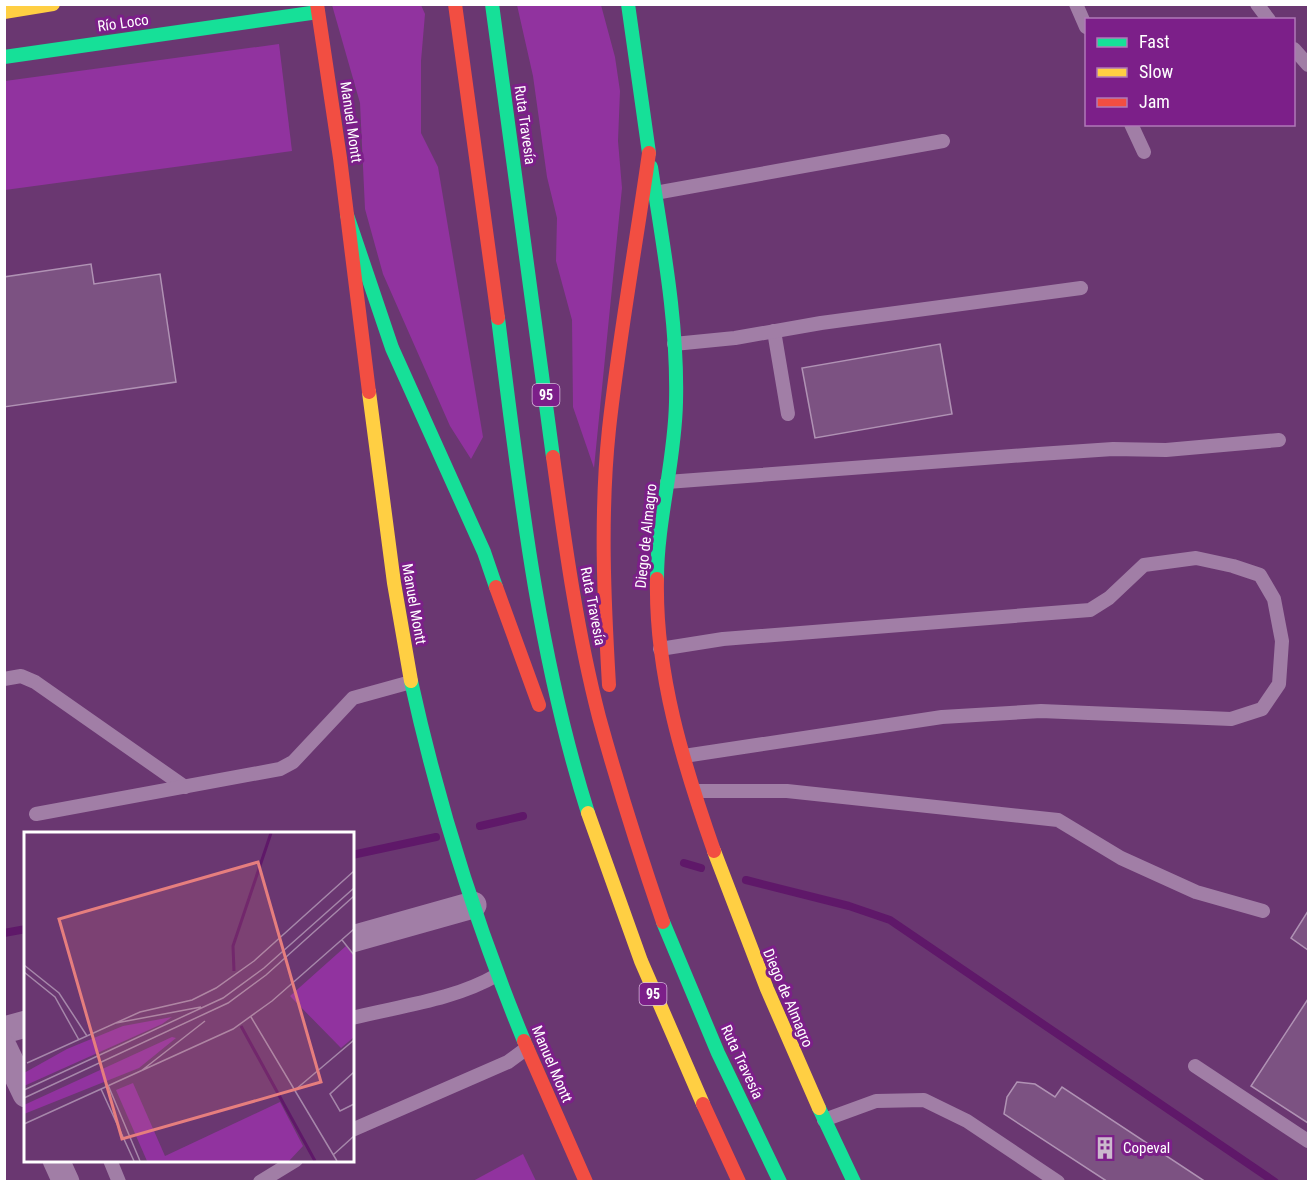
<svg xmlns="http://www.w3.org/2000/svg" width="1313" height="1186" viewBox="0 0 1313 1186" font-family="'Roboto Condensed',sans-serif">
<rect width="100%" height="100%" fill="#6a3771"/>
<!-- green -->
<g fill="#91339f">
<polygon points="332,5 421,5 425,14 421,61 421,133 438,167 483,437 471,459 450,426 383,274 365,209 360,103"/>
<polygon points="517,5 601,5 615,57 620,91 618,141 622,188 594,468 573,407 572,320 556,261 557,218 547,177 533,76"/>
<polygon points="279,44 292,151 5,190 5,81"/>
<polygon points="523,1154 536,1181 473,1181"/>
</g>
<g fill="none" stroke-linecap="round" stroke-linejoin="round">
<!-- stream -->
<g stroke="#5f1869" stroke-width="8">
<polyline points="480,826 523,816"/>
<polyline points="352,855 436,837"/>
<polyline points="684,863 701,868"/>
<polyline points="746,880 849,906 890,920 1275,1182"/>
<polyline points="4,933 26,929"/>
</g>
</g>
<!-- building -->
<g fill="#7c5282" stroke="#b092b4" stroke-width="1.5">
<polygon points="91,264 94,284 160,274 176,382 4,407 4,277"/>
<polygon points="940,344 952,414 815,438 802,368"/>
<polygon points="1308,911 1308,950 1291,938"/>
<polygon points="1308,999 1308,1123 1251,1086"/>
<polygon points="1017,1082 1035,1084 1055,1097 1062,1087 1206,1182 1108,1182 1004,1114 1007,1097"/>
</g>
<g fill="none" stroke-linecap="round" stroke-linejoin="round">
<!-- lane -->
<g stroke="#a17ea6" stroke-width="14">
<polyline points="1076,4 1086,27"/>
<polyline points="1257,4 1269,20"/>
<polyline points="1294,49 1308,65"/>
<polyline points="1131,124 1144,152"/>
<polyline points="655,193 943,141"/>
<polyline points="774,331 788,414"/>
<polyline points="674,344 735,338 821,323 1081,288"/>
<polyline points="667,482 1039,454 1113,449 1166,450 1279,440"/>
<polyline points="660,649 723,639 1090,610 1109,598 1144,565 1196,558 1233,566 1260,575 1274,599 1282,641 1279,684 1262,709 1231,719 1041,711 942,717 684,756"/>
<polyline points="4,679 21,676 35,682 185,787"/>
<polyline points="695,791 787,791 1058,820 1121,858 1196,892 1263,911"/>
<polyline points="36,814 280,769 293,762 353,698 411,682"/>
<path d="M352 1018C400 1006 454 1000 497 975"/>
<polyline points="1195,1066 1308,1141"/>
<polyline points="824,1120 876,1101 924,1100 967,1121 1058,1182"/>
<polyline points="352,1130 508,1062 527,1048"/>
<polyline points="110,1160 119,1182"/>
<polyline points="260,1182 296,1160"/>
</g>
<!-- street -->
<g stroke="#a17ea6" stroke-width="27">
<polyline points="352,939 473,905"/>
<polyline points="4,1030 26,1024"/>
<polyline points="4,1048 26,1094"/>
<polyline points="56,1160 66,1182"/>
</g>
<!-- fast -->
<g stroke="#16e098" stroke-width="14">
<polyline points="492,4 553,457"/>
<polyline points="628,4 649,153"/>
<polyline points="4,57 318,12"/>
<path d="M651 167C663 245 678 323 676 402 675 462 657 520 657 579"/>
<polyline points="347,215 392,348 484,552 496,587"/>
<path d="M498 318C519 485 537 652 588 813"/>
<path d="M411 681C438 804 476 924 524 1041"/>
<polyline points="663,922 718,1053 780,1182"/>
<polyline points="819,1108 854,1182"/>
</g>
<!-- slow -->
<g stroke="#ffcf43" stroke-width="14">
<polyline points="4,12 53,4"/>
<polyline points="369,392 394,583 411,681"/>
<polyline points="588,813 641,961 703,1104"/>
<polyline points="714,851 767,989 819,1108"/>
</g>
<!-- jam -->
<g stroke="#f24e42" stroke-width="14">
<polyline points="317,4 340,158 369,392"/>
<polyline points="455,4 498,318"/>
<path d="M553 457C565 544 577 632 599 717 618 786 640 855 663 922"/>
<path d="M657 579C655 673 683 763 714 851"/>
<polyline points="496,587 539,705"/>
<path d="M609 685C604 600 600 514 609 429 619 337 636 245 649 153"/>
<polyline points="524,1041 586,1182"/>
<polyline points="703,1104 739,1182"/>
</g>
</g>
<!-- icons -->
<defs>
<g id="building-bare" transform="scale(1.8)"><path d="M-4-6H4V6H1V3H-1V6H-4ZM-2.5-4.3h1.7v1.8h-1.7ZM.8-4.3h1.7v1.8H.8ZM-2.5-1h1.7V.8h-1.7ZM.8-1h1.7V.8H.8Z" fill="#cbb9cd" stroke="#7c1f89" stroke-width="2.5" paint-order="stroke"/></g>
</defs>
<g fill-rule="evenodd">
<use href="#building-bare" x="1105" y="1148"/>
</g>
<g text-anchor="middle" stroke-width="6" stroke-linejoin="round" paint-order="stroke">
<!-- shield labels -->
<g fill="#7c1f89" stroke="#d8bcdc" stroke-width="1.5">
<rect x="532.5" y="384" width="27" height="22" rx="4.5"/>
<rect x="639.5" y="983" width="27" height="22" rx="4.5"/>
</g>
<g font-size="14" font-weight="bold" fill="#fff">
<text x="546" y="400">95</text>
<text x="653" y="999">95</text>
</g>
<!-- street labels -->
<g font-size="15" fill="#fff" stroke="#7c1f89">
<text transform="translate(123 23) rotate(-8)" y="5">Río Loco</text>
<text transform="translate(351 122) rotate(82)" y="5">Manuel Montt</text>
<text transform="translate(525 125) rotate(82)" y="5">Ruta Travesía</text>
<text transform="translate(646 536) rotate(-84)" y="5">Diego de Almagro</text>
<text transform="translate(414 604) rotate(80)" y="5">Manuel Montt</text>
<text transform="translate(593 606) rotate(79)" y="5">Ruta Travesía</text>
<text transform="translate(788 998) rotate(67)" y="5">Diego de Almagro</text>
<text transform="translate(742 1062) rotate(65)" y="5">Ruta Travesía</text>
<text transform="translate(552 1064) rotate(67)" y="5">Manuel Montt</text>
</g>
<!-- poi labels -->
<g font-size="15" fill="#fff" stroke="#7c1f89" text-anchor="start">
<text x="1123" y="1153">Copeval</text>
</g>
</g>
<!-- overview -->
<g transform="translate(24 832)">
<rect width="330" height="330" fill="#6a3771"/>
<path d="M322 114 330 123V205L317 216 266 164ZM148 185 138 192 0 254V241L43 217 99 194ZM148 205 152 206 115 236 0 282V273ZM109 251 141 324 256 270 279 314 265 329H123L92 258Z" fill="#91339f"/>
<path fill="none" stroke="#5f1869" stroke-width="3" d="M210 139 209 114 247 1M217 194 291 329"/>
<path fill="none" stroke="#a687aa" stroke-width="1.5" d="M318 108 330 123M0 133 35 161 63 204M0 140 31 165 55 208M227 185 313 329M92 191 177 175M3 231 116 180 168 168 192 156 230 129 330 39M117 239 181 189M330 240 306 262 316 279 330 272M84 253 116 329M77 257 110 329M0 258 199 166 240 136 330 56M271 258 330 208M0 266 204 171 242 143 330 64M0 292 209 197 248 169 330 97M309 323 330 304"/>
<path fill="#e67e7e" fill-opacity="0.15" stroke="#e67e7e" stroke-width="3" d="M234 30 297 250 98 307 35 87Z"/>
<rect width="330" height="330" fill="none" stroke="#fff" stroke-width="3"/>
</g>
<!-- border -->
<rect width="1313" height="1186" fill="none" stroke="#ffffff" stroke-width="12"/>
<!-- legend -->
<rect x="1085" y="18" width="210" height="108" fill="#7c1f89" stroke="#b079b8" stroke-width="1.5"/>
<rect x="1097" y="38" width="30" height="9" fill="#16e098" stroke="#b079b8" stroke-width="1.5"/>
<text x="1139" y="48" font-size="18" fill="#ffffff">Fast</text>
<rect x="1097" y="68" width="30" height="9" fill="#ffcf43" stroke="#b079b8" stroke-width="1.5"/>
<text x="1139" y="78" font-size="18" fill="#ffffff">Slow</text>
<rect x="1097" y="98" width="30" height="9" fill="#f24e42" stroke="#b079b8" stroke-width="1.5"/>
<text x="1139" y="108" font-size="18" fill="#ffffff">Jam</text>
</svg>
